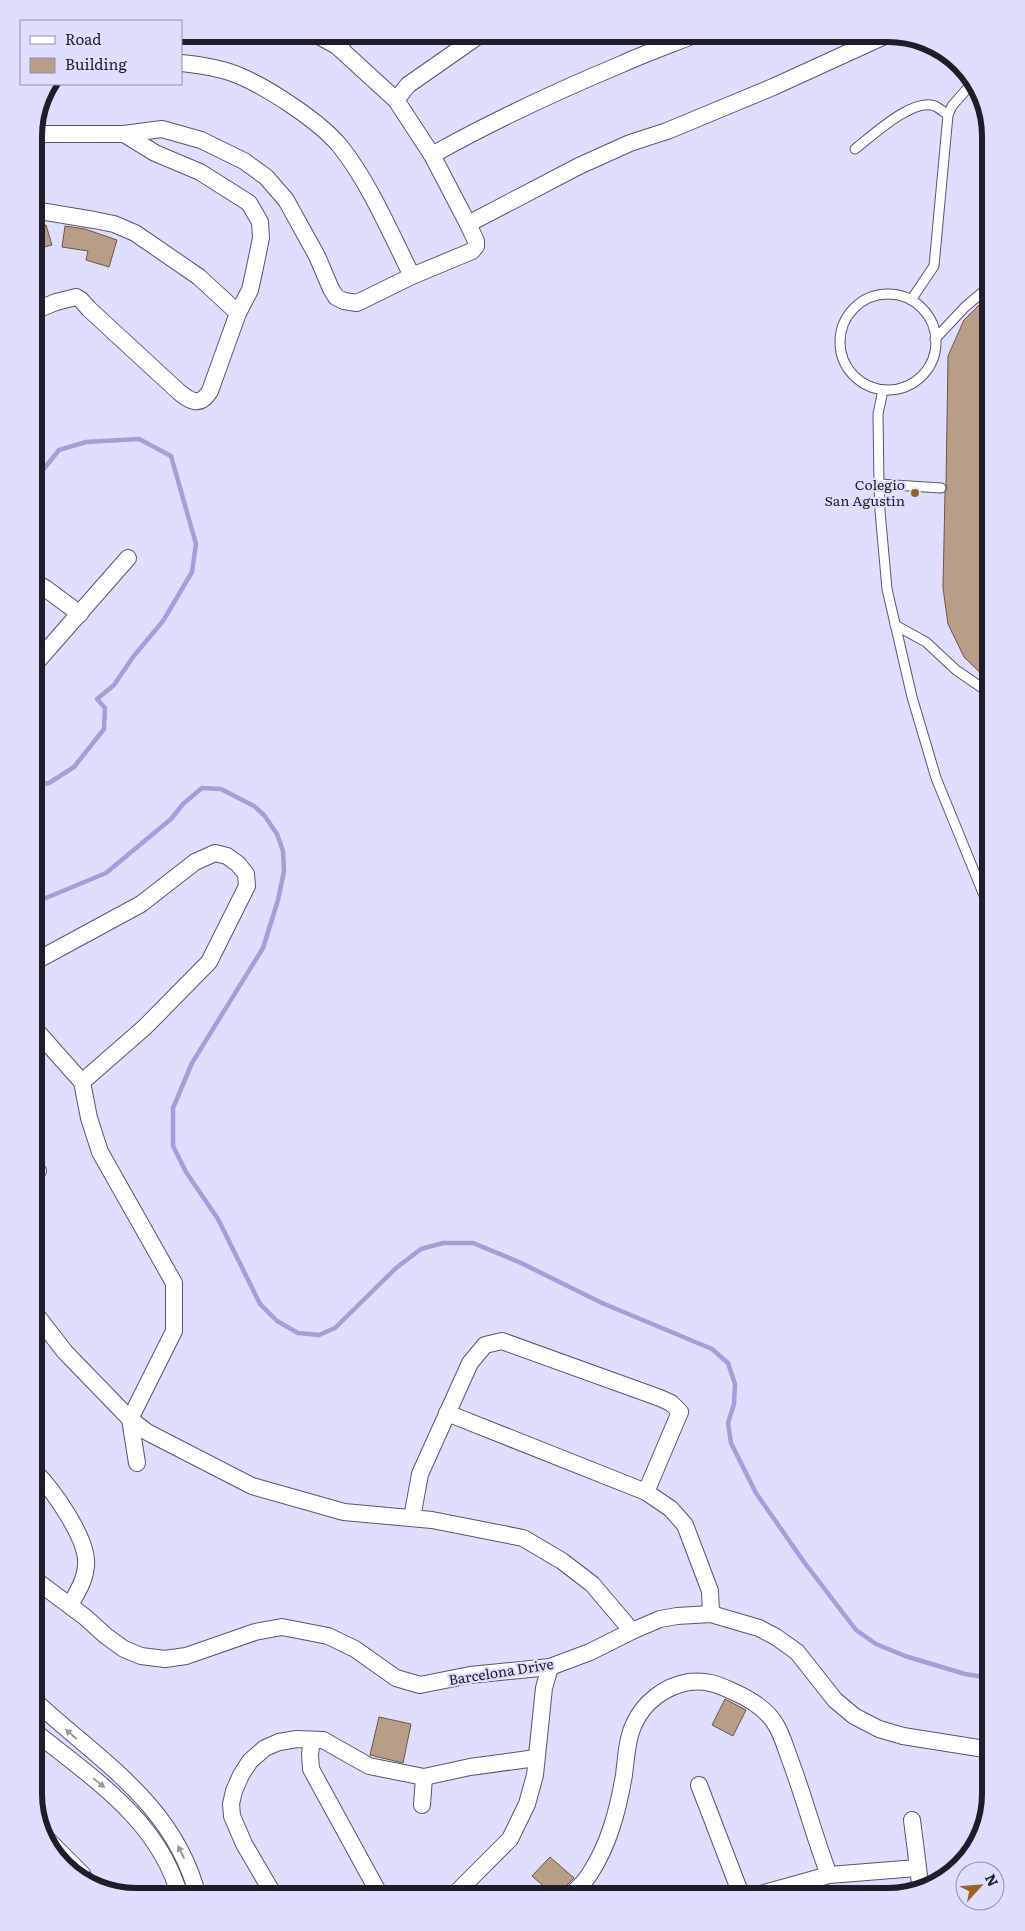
<svg xmlns="http://www.w3.org/2000/svg" width="1025" height="1931" viewBox="0 0 1025 1931" font-family="Literata,serif">
<rect width="100%" height="100%" fill="#e0defe"/>
<g fill="none" stroke-linecap="round" stroke-linejoin="round">
<!-- stream -->
<g stroke="#a49eda" stroke-width="4.5">
<polyline points="34,785 49,783 74,767 104,729 105,708 97,699 114,685 133,657 163,621 192,572 196,544 171,456 139,439 86,442 59,450 34,481"/>
<polyline points="34,903 106,873 171,819 183,804 202,788 221,789 254,806 264,815 277,834 283,851 284,871 278,900 263,948 192,1063 173,1108 173,1146 186,1172 218,1219 260,1304 277,1321 298,1333 319,1335 335,1328 396,1268 421,1249 443,1243 473,1243 519,1262 602,1303 712,1349 728,1363 735,1384 734,1404 728,1423 731,1443 756,1493 804,1562 856,1630 876,1644 905,1656 965,1674 991,1678"/>
</g>
</g>
<!-- building -->
<g fill="#b89e87" stroke="#6d5641">
<polygon points="46,225 52,245 34,250 34,229"/>
<polygon points="65,226 85,229 117,240 109,267 86,260 88,251 62,247"/>
<polygon points="991,293 991,683 964,657 948,624 943,588 945,492 947,488 946,484 948,356 964,320"/>
<polygon points="725,1699 746,1710 733,1736 712,1725"/>
<polygon points="379,1717 411,1724 403,1763 370,1755"/>
<polygon points="550,1857 574,1878 562,1890 558,1897 556,1897 532,1876"/>
</g>
<g fill="none" stroke-linecap="round" stroke-linejoin="round">
<!-- lane casing -->
<g stroke="#575570" stroke-width="11">
<g id="lane">
<path d="M855 149C872 136 913 97 935 106 939 108 944 112 948 115"/>
<circle cx="888" cy="342" r="48"/>
<polyline points="911,300 934,266 948,115 952,106 972,83"/>
<polyline points="935,339 965,307 991,285"/>
<polyline points="883,390 878,414 879,484 880,511 887,589 912,697 936,778 983,893 991,907"/>
<polyline points="879,484 941,488"/>
<polyline points="895,625 926,642 956,670 991,694"/>
</g>
</g>
<!-- street casing -->
<g stroke="#575570" stroke-width="18">
<g id="street">
<polyline points="337,46 350,34"/>
<path d="M181 63C201 65 222 68 240 76 270 89 319 121 340 146 369 182 391 234 412 276"/>
<polyline points="396,100 408,85 481,34"/>
<polyline points="124,134 162,129 201,140 244,161 266,177 286,200 317,256 331,289 336,297 344,301 357,303 412,276 472,251 476,246 476,241 468,224 432,155 396,100 337,46 315,34"/>
<path d="M432 155C493 121 557 91 622 64 646 53 672 44 697 34"/>
<polyline points="34,210 94,220 114,224 135,233 199,277 238,313"/>
<polyline points="468,224 579,166 630,143 667,131 773,87 889,34"/>
<path d="M34 311 56 302 76 297 81 300 89 309 179 392C191 402 200 407 210 391L238 313 250 290 254 272 261 238 260 222 249 203 200 172 155 153 124 134H34"/>
<polyline points="34,582 45,588 80,614"/>
<polyline points="34,665 128,558"/>
<polyline points="34,962 141,904 195,862 215,853 227,856 238,864 246,874 247,886 209,962 145,1027 82,1082 89,1118 100,1152 174,1283 174,1331 130,1419 147,1432 252,1486 344,1512 432,1520 523,1538 562,1561 592,1584 632,1631"/>
<polyline points="34,1028 82,1082"/>
<polyline points="34,1167 38,1171"/>
<polyline points="34,1312 65,1352 130,1419 137,1463"/>
<polyline points="447,1413 646,1492 671,1509 685,1525 710,1591 711,1614"/>
<path d="M34 1471C52 1488 89 1540 86 1566 85 1580 77 1593 70 1605"/>
<polyline points="412,1518 420,1474 470,1363 485,1345 502,1341 660,1398 671,1403 680,1412 646,1492"/>
<polyline points="34,1579 85,1617 106,1636 124,1649 141,1656 165,1659 186,1656 255,1632 282,1627 328,1636 355,1649 396,1678 420,1685 470,1675 550,1667 590,1652 632,1631 660,1619 677,1616 711,1614 759,1628 776,1637 797,1652 835,1700 854,1716 879,1729 903,1736 991,1750"/>
<path d="M34 1700C99 1761 175 1804 198 1897"/>
<path d="M34 1731C93 1779 159 1820 180 1897"/>
<polyline points="312,1740 310,1754 311,1769 381,1897"/>
<polyline points="699,1785 742,1897"/>
<polyline points="422,1805 424,1777"/>
<polyline points="912,1820 921,1891"/>
<polyline points="41,1833 82,1874 85,1882"/>
<polyline points="275,1897 244,1844 232,1816 231,1804 234,1791 241,1775 250,1761 265,1748 279,1742 297,1739 323,1740 369,1766 424,1777 470,1767 536,1758"/>
<polyline points="452,1897 510,1839 527,1804 535,1775 544,1688 550,1667"/>
<path d="M569 1897C576 1890 584 1883 589 1875 609 1845 618 1810 624 1775 626 1759 627 1738 634 1724 644 1702 665 1686 689 1682 706 1680 717 1684 732 1691 748 1698 767 1709 776 1725 782 1735 785 1746 789 1757 804 1796 814 1836 829 1875"/>
<polyline points="750,1897 829,1875 917,1868"/>
</g>
</g>
<!-- lane -->
<use href="#lane" stroke="#fff" stroke-width="9"/>
<!-- street -->
<use href="#street" stroke="#fff" stroke-width="16"/>
</g>
<!-- one-way arrows -->
<defs><path id="oneway-solid" d="M-6-.8H1V-3.2L6.5 0L1 3.2V.8H-6Z" transform="scale(1.25)"/></defs>
<g fill="#9a999e">
<use href="#oneway-solid" transform="translate(71 1734) rotate(-139)"/>
<use href="#oneway-solid" transform="translate(99 1783) rotate(39)"/>
<use href="#oneway-solid" transform="translate(181 1852) rotate(-116)"/>
</g>
<!-- markers -->
<circle fill="#9c6221" stroke="#e0defe" stroke-width="2" cx="915" cy="493" r="5"/>
<g text-anchor="middle" stroke-width="4.5" stroke-linejoin="round" paint-order="stroke">
<!-- poi labels -->
<g font-size="14" fill="#1e1d28" stroke="#e0defe" text-anchor="end">
<text x="905" y="490">Colegio<tspan x="905" dy="16">San Agustin</tspan></text>
</g>
<!-- street labels -->
<g font-size="14" fill="#1e1d28" stroke="#e0defe">
<text transform="translate(501 1672) rotate(-9)" y="5">Barcelona Drive</text>
</g>
</g>
<!-- crop -->
<path d="M0 0H1025V1931H0ZM136 42H888A94 94 0 0 1 982 136V1794A94 94 0 0 1 888 1888H136A94 94 0 0 1 42 1794V136A94 94 0 0 1 136 42Z" fill="#e0defe" fill-rule="evenodd"/>
<path fill="none" stroke="#1e1d28" stroke-width="6" d="M136 42H888A94 94 0 0 1 982 136V1794A94 94 0 0 1 888 1888H136A94 94 0 0 1 42 1794V136A94 94 0 0 1 136 42Z"/>
<!-- legend -->
<rect x="20" y="20" width="162" height="65" fill="#e0defe" stroke="#9291a8"/>
<rect x="30" y="36" width="25" height="8" fill="#ffffff" stroke="#9291a8"/>
<text x="65" y="45" font-size="15" fill="#1e1d28">Road</text>
<rect x="30" y="58" width="25" height="15" fill="#b89e87" stroke="#9291a8"/>
<text x="65" y="70" font-size="15" fill="#1e1d28">Building</text>
<!-- north arrow -->
<g transform="translate(980 1886) rotate(64)"><circle r="24" fill="#e0defe" stroke="#9291a8"/>
<path d="M0-4L9 19L0 12L-9 19Z" fill="#9c6221"/>
<text y="-8" font-size="14" font-weight="bold" text-anchor="middle" fill="#1e1d28">N</text>
</g>
</svg>
